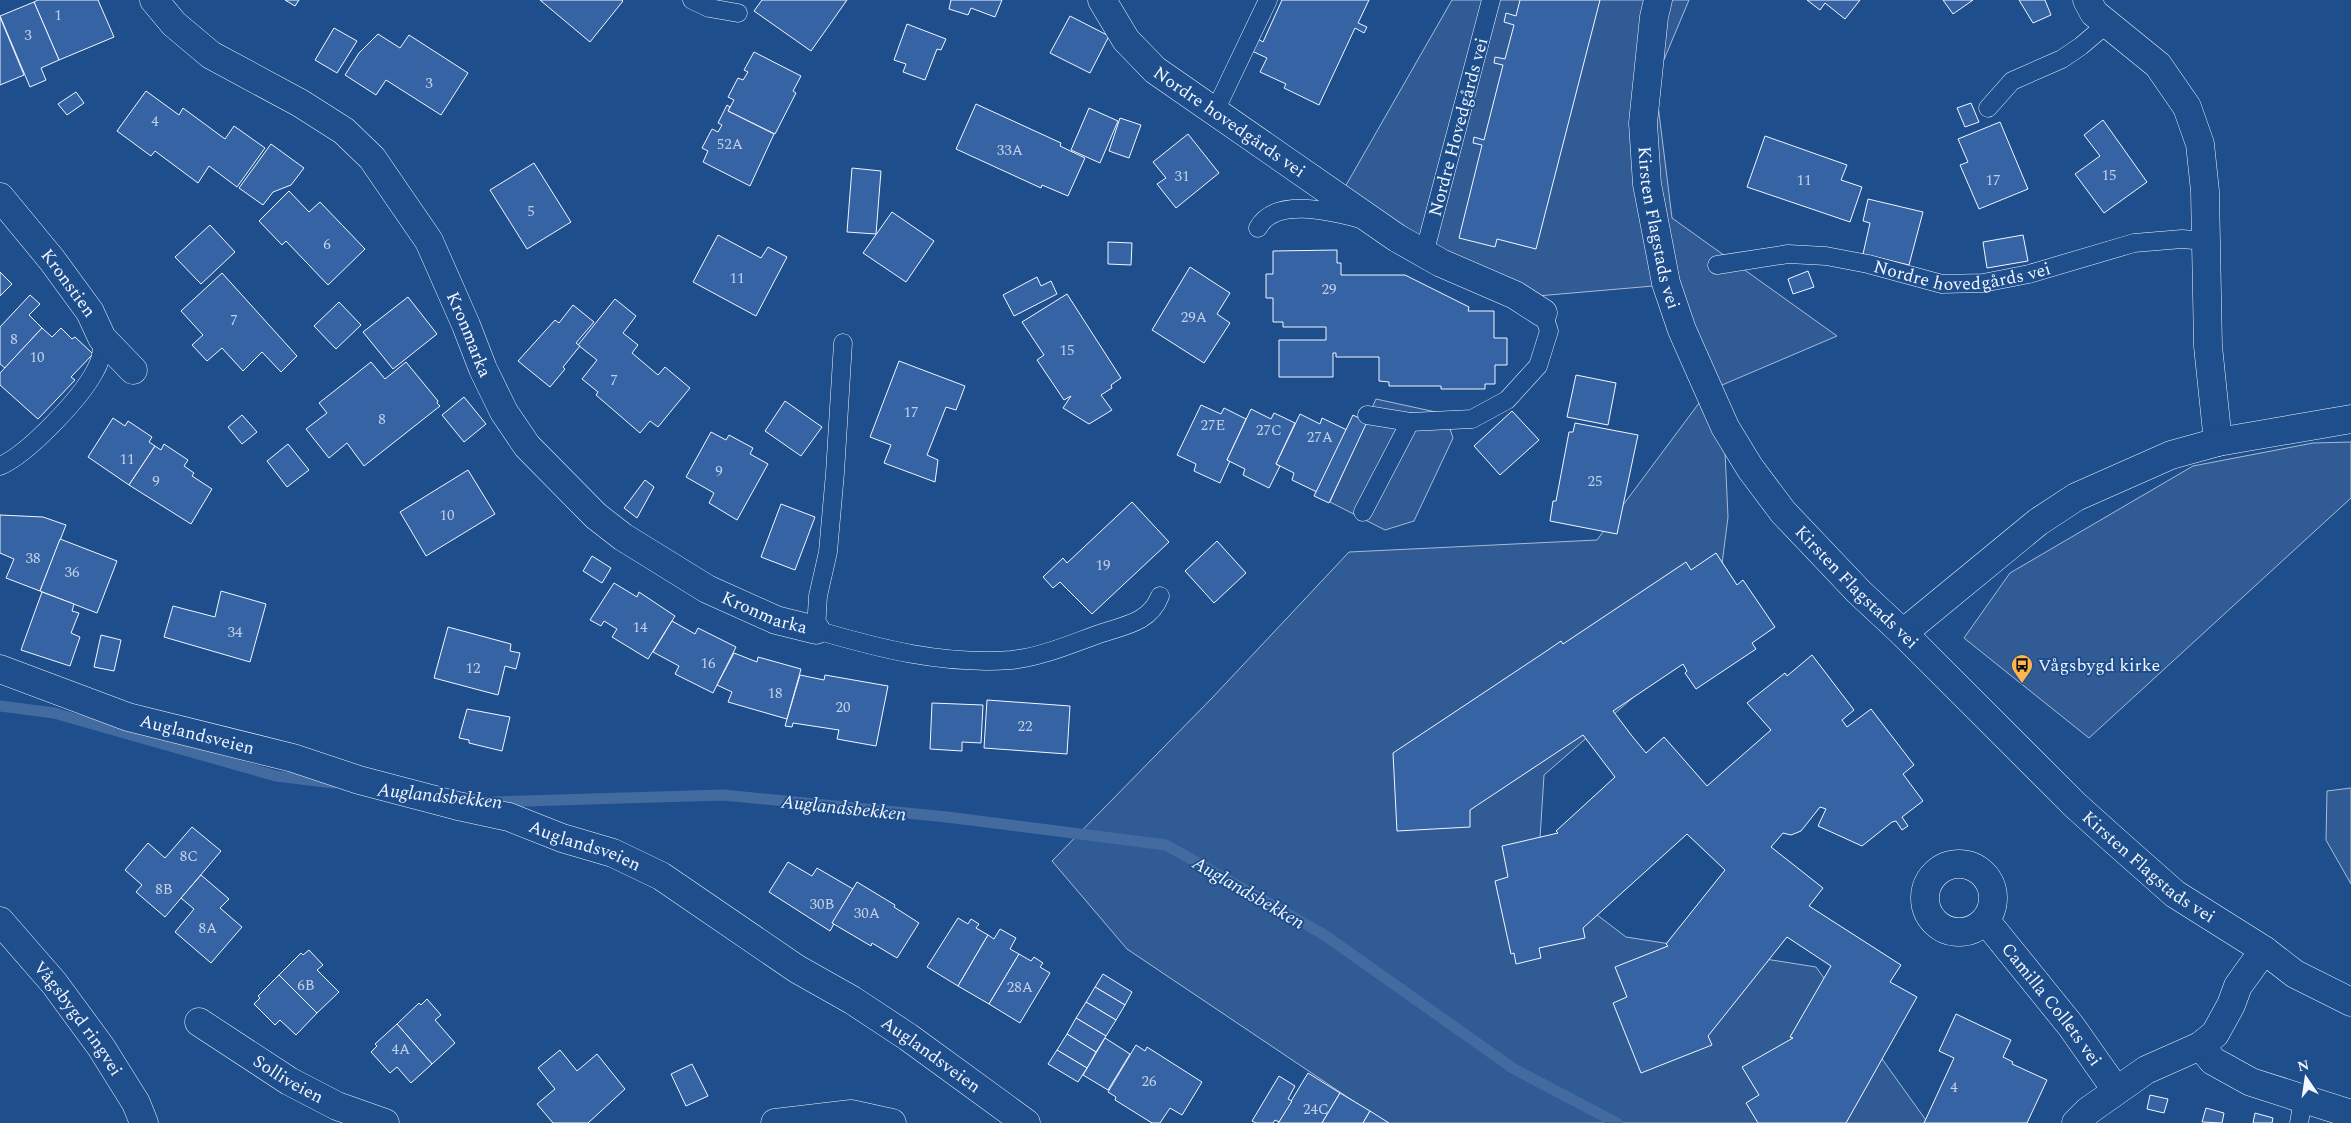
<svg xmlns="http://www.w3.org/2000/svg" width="2351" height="1123" viewBox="0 0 2351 1123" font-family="Spectral,serif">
<rect width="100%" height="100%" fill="#1f4e8c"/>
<!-- built -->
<g fill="#305b95" stroke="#a8bbd7">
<polygon points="1452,0 1689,0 1655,81 1672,218 1837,336 1708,391 1724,430 1728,517 1714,627 1544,775 1538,870 1626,937 1816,967 1928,1123 1386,1123 1127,949 1052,861 1212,698 1349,552 1597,540 1708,391 1665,285 1514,298 1345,187"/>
<polygon points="1376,399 1445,414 1453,438 1414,521 1385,530 1330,502"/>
<polygon points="2351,442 2351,498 2089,738 1964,638 2010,573 2193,466 2313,443"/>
<polygon points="2351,788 2351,884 2326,840 2327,791"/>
</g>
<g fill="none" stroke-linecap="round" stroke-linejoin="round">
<!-- stream -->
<g stroke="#446ba0" stroke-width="11">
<polyline points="0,706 54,713 276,776 334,783"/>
<polyline points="493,802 723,795 947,817 1166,845 1323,934 1514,1069 1617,1123"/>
</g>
</g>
<!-- building -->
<g fill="#3563a3" stroke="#f2f6ff">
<polygon points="38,0 98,0 114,37 59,60 34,2"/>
<polygon points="285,0 299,0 295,6"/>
<polygon points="540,0 622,0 623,1 590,42"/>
<polygon points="762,0 847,0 811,51 754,11"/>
<polygon points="951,0 1002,0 995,17 971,8 968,15 949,9"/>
<polygon points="1282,0 1369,0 1358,23 1367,27 1364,33 1355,28 1319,105 1284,88 1286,84 1260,72 1267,58 1252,51 1258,39 1263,42"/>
<polygon points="1520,0 1600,0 1536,249 1497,239 1495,247 1459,238 1482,145 1473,143 1474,137 1484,140 1503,65 1494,63 1495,57 1505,59 1514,25 1504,22 1506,13 1516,16"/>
<polygon points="1807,0 1860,0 1845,19 1825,3 1820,10"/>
<polygon points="1943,0 1973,0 1953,14"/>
<polygon points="2019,0 2045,0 2051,15 2033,23"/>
<polygon points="34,2 59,60 41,68 46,80 30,87 0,16"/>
<polygon points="1070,16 1109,36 1090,73 1050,53"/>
<polygon points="0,17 24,75 0,85"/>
<polygon points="907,24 946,39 941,50 937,49 925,80 903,72 906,64 894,60"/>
<polygon points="334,28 357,41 337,73 315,60"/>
<polygon points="378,34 400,48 409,35 468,73 441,115 386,80 376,95 345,75 359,53"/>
<polygon points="754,52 801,76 793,91 796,93 775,134 728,111 734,100 728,97 738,78 743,80 748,72 744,70"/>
<polygon points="146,91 179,115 183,108 225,139 234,126 265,148 237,187 209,166 198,183 155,151 151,156 117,131"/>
<polygon points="76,92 84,103 67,115 58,104"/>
<polygon points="1971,103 1979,122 1965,127 1957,108"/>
<polygon points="976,104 1061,143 1060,146 1085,158 1068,196 1042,185 1041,188 956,149"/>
<polygon points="727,105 730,107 728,111 774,134 750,186 703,162 708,151 702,148 712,129 718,132 722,125 718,123"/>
<polygon points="1089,108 1118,121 1100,163 1071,150"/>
<polygon points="1120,118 1141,125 1129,158 1109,151"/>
<polygon points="2103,120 2147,182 2104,213 2075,174 2100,156 2084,135"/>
<polygon points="2000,122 2028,189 1979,209 1960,165 1968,162 1958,139"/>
<polygon points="1188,134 1219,173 1176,208 1157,184 1166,178 1153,162"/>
<polygon points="1765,136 1847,165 1841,180 1862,187 1850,222 1747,187"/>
<polygon points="271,144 304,168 291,185 273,192 263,205 239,188"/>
<polygon points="534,163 571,222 527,249 490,190"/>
<polygon points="852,168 881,171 876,234 847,232"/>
<polygon points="289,191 309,212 320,202 365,249 328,285 286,241 282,245 259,221"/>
<polygon points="1868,199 1923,212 1909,265 1863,254 1870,223 1863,221"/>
<polygon points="892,212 934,241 906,282 863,253"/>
<polygon points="210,225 235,252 201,284 175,257"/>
<polygon points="718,235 761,258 768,247 787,257 756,316 693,282"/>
<polygon points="2023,235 2028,261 1987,268 1983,242"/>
<polygon points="1108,242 1132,243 1131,265 1108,264"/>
<polygon points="1337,250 1337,263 1341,263 1341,275 1405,275 1469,307 1468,311 1494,311 1494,338 1507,338 1507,365 1495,365 1495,384 1485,384 1485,389 1441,389 1441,386 1389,386 1389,382 1379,381 1379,357 1336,357 1336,353 1333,353 1333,377 1279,377 1279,340 1326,340 1326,327 1283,327 1283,322 1273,322 1273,298 1266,298 1266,274 1273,274 1273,251"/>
<polygon points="1190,267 1230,293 1217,314 1230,323 1204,363 1152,330"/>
<polygon points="1808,271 1814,287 1793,294 1788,279"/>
<polygon points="0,272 12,284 0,296"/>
<polygon points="222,273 297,356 281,372 262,352 243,371 222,348 207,361 192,345 203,335 181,311"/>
<polygon points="1037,277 1041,286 1051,281 1057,294 1014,316 1003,295"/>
<polygon points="1067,294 1121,378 1111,385 1112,388 1101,395 1112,410 1089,424 1063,408 1071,396 1064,400 1037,360 1044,355 1022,322"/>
<polygon points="30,295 40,304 29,315 42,328 5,368 0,364 0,327"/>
<polygon points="408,297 437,334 393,369 363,332"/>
<polygon points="615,299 636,316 623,333 638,345 632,353 658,375 665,367 690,388 658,427 650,421 640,433 596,395 598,392 582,379 597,360 578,345"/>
<polygon points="339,302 361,325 336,349 314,326"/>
<polygon points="573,305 594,322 576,343 580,346 563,367 565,369 550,387 518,361 555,320 559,323"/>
<polygon points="42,328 52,337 61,328 72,339 75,337 93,354 71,377 75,380 38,419 0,385 0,373"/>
<polygon points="899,361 965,386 956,410 946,407 927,455 938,460 935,482 884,463 891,445 870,437"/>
<polygon points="371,362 385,379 406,362 438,401 437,403 440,406 364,466 347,443 329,458 306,429 327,413 319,403"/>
<polygon points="1576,375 1616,383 1608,425 1567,417"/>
<polygon points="464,397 486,424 464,442 442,415"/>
<polygon points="785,401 822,427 801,456 765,431"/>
<polygon points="1201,405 1221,414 1224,408 1246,419 1227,460 1230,461 1220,483 1194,471 1196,464 1177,455"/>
<polygon points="1251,409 1271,419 1274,413 1295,423 1276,464 1280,466 1269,488 1243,475 1245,469 1227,460"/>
<polygon points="1512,411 1539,440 1500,475 1474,446"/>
<polygon points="1300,414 1320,424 1322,418 1347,430 1317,492 1292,480 1294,473 1276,464"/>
<polygon points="242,415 257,432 242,444 228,427"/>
<polygon points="1353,415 1367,422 1329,503 1314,496"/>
<polygon points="113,418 125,426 128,421 152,437 149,442 155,446 129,485 88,457"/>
<polygon points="1575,423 1638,435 1617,534 1550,521 1553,501 1556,501 1569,432 1573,432"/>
<polygon points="711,432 726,440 729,435 753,448 750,454 768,464 737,520 709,503 714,493 686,477"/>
<polygon points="164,444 188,460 184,466 194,473 192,476 212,489 191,524 129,485 155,446 161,450"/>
<polygon points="288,444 309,470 287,487 267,461"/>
<polygon points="468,470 495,514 426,556 400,512"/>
<polygon points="645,480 654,487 637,518 624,508"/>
<polygon points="1132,502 1169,542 1092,614 1060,582 1053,588 1043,577 1063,558 1067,563"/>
<polygon points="781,504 815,517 795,570 761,557"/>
<polygon points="0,515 43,517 66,525 40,591 6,578 14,559 0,553"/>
<polygon points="60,539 117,561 97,613 40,591"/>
<polygon points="1217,541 1246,573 1214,603 1185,571"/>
<polygon points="1716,553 1737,585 1743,580 1775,627 1752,643 1756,649 1696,689 1685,673 1687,671 1683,664 1613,711 1632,736 1646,753 1664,737 1707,786 1771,730 1747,703 1785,673 1787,676 1812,655 1854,710 1842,720 1847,727 1871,709 1914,765 1903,774 1923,801 1902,817 1908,826 1902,830 1896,821 1892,822 1862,846 1818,826 1826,809 1820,807 1801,831 1791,835 1783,833 1771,847 1823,888 1809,906 1901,965 1890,982 1917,997 1846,1123 1758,1123 1746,1103 1759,1095 1742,1067 1793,1038 1790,1037 1831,966 1787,937 1708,1036 1712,1045 1641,1073 1613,1003 1627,997 1615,967 1668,946 1666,944 1725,870 1687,834 1583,928 1585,938 1539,948 1541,958 1516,964 1514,953 1511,954 1495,881 1508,877 1502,846 1558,833 1556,831 1615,777 1583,735 1470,810 1470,827 1397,831 1393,753 1548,650 1561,641 1563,644 1686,562 1691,570"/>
<polygon points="592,556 611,568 602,583 583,571"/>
<polygon points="614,583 637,597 639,592 675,616 648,659 612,637 617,629 604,621 601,626 590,620"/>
<polygon points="221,591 266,604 250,662 164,637 173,606 215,617"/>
<polygon points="42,592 74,604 72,611 79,613 71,633 80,637 70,666 21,650"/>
<polygon points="672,621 695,634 698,628 736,647 713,693 675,674 679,666 653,652"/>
<polygon points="448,627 511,644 510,651 520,653 516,669 505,666 498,695 434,678"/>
<polygon points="101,635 121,640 114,671 94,667"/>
<polygon points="734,653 757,662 758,657 801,669 787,719 728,702 732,692 717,685"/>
<polygon points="800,675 824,680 825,675 888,686 876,746 837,739 839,730 793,723 792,727 785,726"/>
<polygon points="987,700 1070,706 1067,754 984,748"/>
<polygon points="932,703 983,705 981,743 962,742 962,751 930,749"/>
<polygon points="467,709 510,717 502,751 469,743 469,740 459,738"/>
<polygon points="192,827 221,851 165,917 136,892 142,885 125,870 148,843 165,858"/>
<polygon points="788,862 812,876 817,868 853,889 830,931 769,892"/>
<polygon points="201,875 229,899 220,908 242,927 211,963 175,932 194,909 181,898"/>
<polygon points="857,882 895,905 894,907 919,923 897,958 872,943 871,946 832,923"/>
<polygon points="958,918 968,924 971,919 979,924 976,928 988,935 958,986 927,967"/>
<polygon points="1000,929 1016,938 1010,949 1019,954 989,1004 958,986 988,935 994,939"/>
<polygon points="309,950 323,965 317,970 339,992 317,1013 279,975 301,953 303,955"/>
<polygon points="1019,954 1031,961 1034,957 1043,963 1040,967 1050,973 1020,1023 989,1004"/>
<polygon points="1103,974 1132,992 1125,1005 1095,987"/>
<polygon points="279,975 317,1013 296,1035 280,1020 275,1025 254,1004 260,998 258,996"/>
<polygon points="1095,987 1125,1005 1116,1020 1086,1002"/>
<polygon points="427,999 441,1015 435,1020 455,1043 432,1064 397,1024 419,1003 421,1005"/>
<polygon points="1086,1002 1116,1020 1106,1036 1076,1018"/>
<polygon points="1956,1014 2011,1040 2003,1057 2013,1062 2012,1064 2047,1080 2027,1123 1924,1123 1954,1058 1939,1051"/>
<polygon points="1076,1018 1106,1036 1096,1052 1067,1034"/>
<polygon points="397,1024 432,1064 411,1083 397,1067 390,1073 371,1052 377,1046 375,1044"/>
<polygon points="1067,1034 1096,1052 1087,1068 1057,1050"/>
<polygon points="1105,1038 1130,1054 1108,1090 1083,1075"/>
<polygon points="1136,1045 1145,1051 1147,1047 1202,1082 1182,1115 1170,1108 1160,1123 1152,1123 1115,1100 1116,1097 1108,1092"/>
<polygon points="560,1050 577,1071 597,1054 625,1089 588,1123 553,1123 537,1104 555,1089 538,1068"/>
<polygon points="1057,1050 1087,1068 1078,1082 1048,1064"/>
<polygon points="692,1064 708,1096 686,1106 671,1074"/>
<polygon points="1308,1073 1340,1093 1322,1123 1278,1123"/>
<polygon points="1279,1076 1295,1086 1288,1099 1292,1101 1279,1122 1275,1120 1273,1123 1256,1123 1252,1121"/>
<polygon points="1340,1093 1370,1111 1363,1123 1322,1123"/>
<polygon points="2150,1095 2168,1099 2164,1113 2147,1109"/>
<polygon points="2206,1108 2224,1113 2222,1123 2202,1122"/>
<polygon points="1370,1111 1389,1123 1363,1123"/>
<polygon points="2255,1113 2273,1118 2272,1123 2253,1123"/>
</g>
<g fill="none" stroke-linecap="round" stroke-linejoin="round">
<!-- service casing -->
<g stroke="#f2f6ff" stroke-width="19">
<g id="service">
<polyline points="692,0 709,8 738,13"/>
<polyline points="1988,108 2012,81 2062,59 2081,46 2108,23"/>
<polyline points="1215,111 1268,0"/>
<path d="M1258 228C1275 196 1333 212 1361 219"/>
<polyline points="1424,254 1491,0"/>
<path id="s1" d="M1717 265 1788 254 1826 256 1868 264 1942 284 1983 283 2029 274 2134 243 2182 239 2205 241"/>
<path d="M843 343 835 473 828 552 818 596 816 630C881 649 943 665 1011 660 1042 657 1073 643 1102 633 1126 625 1150 622 1160 596"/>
<polyline points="1367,415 1410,422 1472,419 1507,400 1538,366 1549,331 1543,313"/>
<path d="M0 466C28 454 81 398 95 371 101 361 103 349 102 338"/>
<polyline points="1363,512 1410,422"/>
<polyline points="2299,1123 2303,1100"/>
</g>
</g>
<!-- minor casing -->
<g stroke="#f2f6ff" stroke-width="29">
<g id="minor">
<path id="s2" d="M154 0 174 24 211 55 300 103 344 131 372 158 429 241 466 325 483 369 504 412 527 446 596 516 623 537 707 589 776 620 816 630"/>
<path id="s3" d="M1102 0 1126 40 1155 70 1397 238 1441 263 1515 295 1543 313"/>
<polyline points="2087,0 2094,13 2158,65 2187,107 2200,144 2205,191 2208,346 2218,442"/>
<path id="s4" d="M0 197 52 260 90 312 102 338 133 370"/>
<polyline points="1903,633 2038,522 2076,497 2171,455 2218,442 2351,419"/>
<path id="s5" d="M0 669 128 717 293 758 359 780 458 806 509 817 562 838 613 853 661 876 797 969 852 1000 908 1037 1026 1123"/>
<circle cx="1959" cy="898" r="34"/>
<path id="s6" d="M1986 921 2071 1026 2116 1090"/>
<path id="s7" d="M199 1022 289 1081 337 1106 385 1123"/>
<polyline points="2200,1046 2213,1061 2251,1082 2351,1114"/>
<polyline points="775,1123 851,1114 892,1123"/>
<polyline points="2076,1123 2088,1111 2146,1070 2200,1046 2215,1034 2231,1005 2238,986 2264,950"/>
</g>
</g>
<!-- tertiary casing -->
<g stroke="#f2f6ff" stroke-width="29">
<g id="tertiary">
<path id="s8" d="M1658 0 1654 17 1643 123 1647 184 1666 283 1682 330 1725 427 1750 468 1783 512 1859 592 1903 633 2075 805 2115 841 2175 894 2264 950 2295 974 2351 1002"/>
<path id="s9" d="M0 921 54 983 101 1047 136 1103 144 1123"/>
</g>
</g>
<!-- service -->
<use href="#service" stroke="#1f4e8c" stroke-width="18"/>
<!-- minor -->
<use href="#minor" stroke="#1f4e8c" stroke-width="28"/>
<!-- tertiary -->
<use href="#tertiary" stroke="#1f4e8c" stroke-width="28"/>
</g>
<!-- icons -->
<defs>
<g id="bus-pin" transform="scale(1.125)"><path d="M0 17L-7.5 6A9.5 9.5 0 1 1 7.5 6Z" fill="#ffb74d" stroke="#1f4e8c"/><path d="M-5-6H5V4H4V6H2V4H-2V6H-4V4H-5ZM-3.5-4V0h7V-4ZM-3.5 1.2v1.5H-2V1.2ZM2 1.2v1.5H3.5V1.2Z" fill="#111"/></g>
</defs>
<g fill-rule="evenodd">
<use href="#bus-pin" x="2022" y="665"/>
</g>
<g text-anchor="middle" stroke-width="4" stroke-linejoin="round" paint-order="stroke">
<!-- number labels -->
<g font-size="15" fill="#c3d1e8">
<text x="58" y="20">1</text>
<text x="28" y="40">3</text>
<text x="429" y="88">3</text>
<text x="155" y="126">4</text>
<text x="730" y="149">52A</text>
<text x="1010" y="155">33A</text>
<text x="2109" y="180">15</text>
<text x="1182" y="181">31</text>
<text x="1804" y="185">11</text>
<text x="1993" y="185">17</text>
<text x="531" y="216">5</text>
<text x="327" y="249">6</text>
<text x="737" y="283">11</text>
<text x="1329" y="294">29</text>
<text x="1194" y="322">29A</text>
<text x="234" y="325">7</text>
<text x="14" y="344">8</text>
<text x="1067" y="355">15</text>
<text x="37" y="362">10</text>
<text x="614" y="385">7</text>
<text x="911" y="417">17</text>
<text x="382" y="424">8</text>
<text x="1213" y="430">27E</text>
<text x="1269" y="435">27C</text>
<text x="1320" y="442">27A</text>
<text x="127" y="464">11</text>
<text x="719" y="476">9</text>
<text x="156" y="486">9</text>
<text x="1595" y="486">25</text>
<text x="447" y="520">10</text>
<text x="33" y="563">38</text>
<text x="1103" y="570">19</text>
<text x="72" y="577">36</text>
<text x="640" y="632">14</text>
<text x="235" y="637">34</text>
<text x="708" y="668">16</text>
<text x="473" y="673">12</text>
<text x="775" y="698">18</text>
<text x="843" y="712">20</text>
<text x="1025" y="731">22</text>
<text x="189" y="861">8C</text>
<text x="164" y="894">8B</text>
<text x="822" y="909">30B</text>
<text x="867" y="918">30A</text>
<text x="208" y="933">8A</text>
<text x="306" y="990">6B</text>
<text x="1020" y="992">28A</text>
<text x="401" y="1054">4A</text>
<text x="1149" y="1086">26</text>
<text x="1954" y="1092">4</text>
<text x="1316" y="1114">24C</text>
</g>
<!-- street labels -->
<g font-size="18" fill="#f2f6ff" stroke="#1f4e8c">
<text dy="6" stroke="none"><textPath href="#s3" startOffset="179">Nordre hovedgårds vei</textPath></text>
<text transform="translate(1458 127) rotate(-75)" y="6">Nordre Hovedgårds vei</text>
<text dy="6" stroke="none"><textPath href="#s8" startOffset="230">Kirsten Flagstads vei</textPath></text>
<text dy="6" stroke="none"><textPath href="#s1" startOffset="249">Nordre hovedgårds vei</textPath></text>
<text dy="6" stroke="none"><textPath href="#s4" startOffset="110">Kronstien</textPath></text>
<text dy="6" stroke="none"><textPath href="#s2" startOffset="474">Kronmarka</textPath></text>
<text dy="6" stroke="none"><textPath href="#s8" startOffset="650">Kirsten Flagstads vei</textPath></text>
<text dy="6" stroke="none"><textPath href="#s2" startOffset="894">Kronmarka</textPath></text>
<text dy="6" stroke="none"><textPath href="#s5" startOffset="208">Auglandsveien</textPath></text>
<text dy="6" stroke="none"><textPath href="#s5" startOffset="612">Auglandsveien</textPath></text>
<text dy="6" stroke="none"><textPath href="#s8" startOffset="1055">Kirsten Flagstads vei</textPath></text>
<text dy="6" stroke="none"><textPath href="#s6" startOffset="106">Camilla Collets vei</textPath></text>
<text dy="6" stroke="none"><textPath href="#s9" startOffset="125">Vågsbygd ringvei</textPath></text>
<text dy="6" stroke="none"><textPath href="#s5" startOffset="1018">Auglandsveien</textPath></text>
<text dy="6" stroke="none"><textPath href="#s7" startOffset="106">Solliveien</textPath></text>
</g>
<!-- poi labels -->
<g font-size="18" fill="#f2f6ff" stroke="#1f4e8c" text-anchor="start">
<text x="2038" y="671">Vågsbygd kirke</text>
</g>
<!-- water labels -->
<g font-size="19" font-style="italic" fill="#f2f6ff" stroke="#1f4e8c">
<text transform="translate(440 795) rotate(6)" y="7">Auglandsbekken</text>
<text transform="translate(844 807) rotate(6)" y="7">Auglandsbekken</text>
<text transform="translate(1249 892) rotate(30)" y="7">Auglandsbekken</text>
</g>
</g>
<!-- north arrow -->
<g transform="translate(2306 1078) rotate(347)" stroke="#1f4e8c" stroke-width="4" paint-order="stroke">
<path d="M0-4L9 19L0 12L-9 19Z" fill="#f2f6ff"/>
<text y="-8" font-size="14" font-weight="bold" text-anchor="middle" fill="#f2f6ff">N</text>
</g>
</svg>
